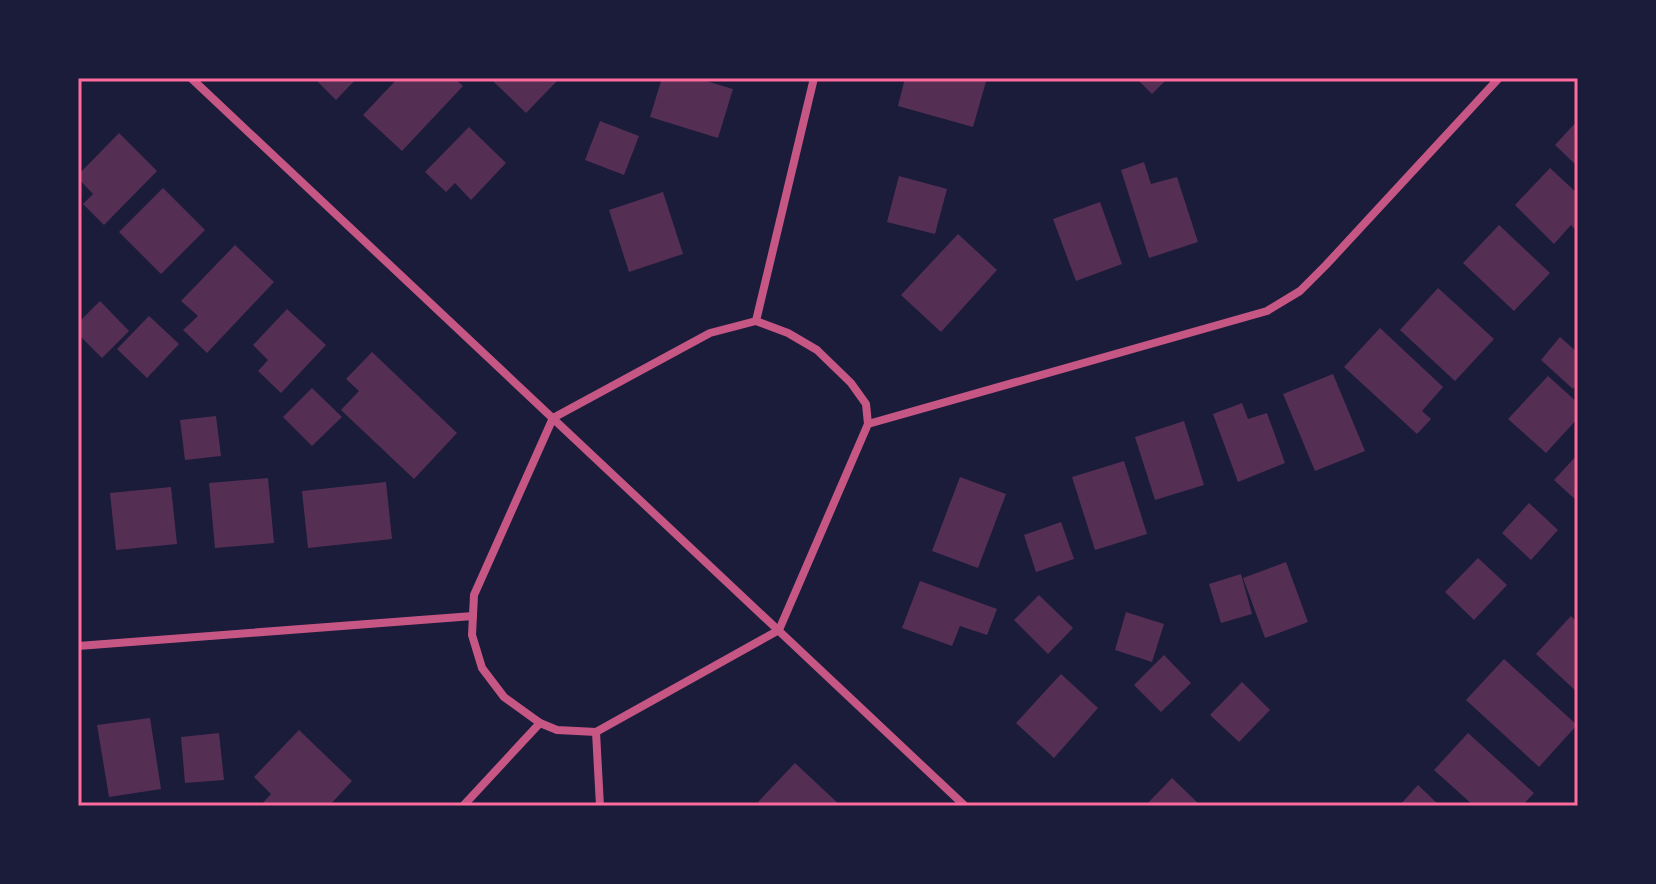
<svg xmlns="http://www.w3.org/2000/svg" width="1656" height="884" viewBox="0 0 1656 884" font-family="Figtree,sans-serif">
<rect width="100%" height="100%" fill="#1b1b3a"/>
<!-- building -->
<g fill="#542f53">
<polygon points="314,78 357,78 336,100"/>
<polygon points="398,78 454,78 463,86 402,151 363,115"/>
<polygon points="496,78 554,78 557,81 526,113 493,81"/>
<polygon points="662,78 696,78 733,89 718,138 650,117"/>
<polygon points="905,78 918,80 919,78 987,78 973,127 898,106"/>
<polygon points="1136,78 1168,78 1152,94"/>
<polygon points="1578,120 1578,167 1555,145"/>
<polygon points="600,121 639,136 624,175 585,160"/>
<polygon points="469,127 506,163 471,200 455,183 446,192 425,172"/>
<polygon points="119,133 157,171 104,225 83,204 93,194 78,178 78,175"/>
<polygon points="1144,162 1151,184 1177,177 1198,242 1149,258 1121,170"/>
<polygon points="1550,168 1578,194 1578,232 1571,225 1554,244 1515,205"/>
<polygon points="899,176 947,189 935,234 887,222"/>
<polygon points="163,188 205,230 161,274 119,232"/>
<polygon points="663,192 683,254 629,272 609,210"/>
<polygon points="1100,202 1122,264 1076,281 1053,219"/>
<polygon points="1499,225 1550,273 1514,311 1463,263"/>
<polygon points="958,234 997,270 941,332 901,295"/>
<polygon points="235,245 274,282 207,353 183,330 198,316 181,301"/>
<polygon points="1438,288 1494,339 1455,381 1400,330"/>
<polygon points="100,301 129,331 102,358 78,334 78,323"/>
<polygon points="287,309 326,345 281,393 258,371 268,360 253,345"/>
<polygon points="149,316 179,344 147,378 117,349"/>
<polygon points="1380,328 1443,387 1422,411 1431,419 1417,434 1344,367"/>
<polygon points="1560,337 1578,353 1578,383 1573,389 1541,360"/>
<polygon points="372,352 457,433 414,479 341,410 359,391 346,379"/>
<polygon points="1333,374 1365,451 1315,471 1283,394"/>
<polygon points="1548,376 1578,403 1578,418 1546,453 1508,419"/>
<polygon points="312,388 342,417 312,446 283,417"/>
<polygon points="1242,403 1248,419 1267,413 1285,463 1238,482 1213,414"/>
<polygon points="216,416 221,456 185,460 180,420"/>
<polygon points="1184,421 1204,485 1155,500 1135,437"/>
<polygon points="1578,454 1578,502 1554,480"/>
<polygon points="1124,461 1147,534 1095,550 1072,477"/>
<polygon points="960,477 1006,494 978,568 932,551"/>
<polygon points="268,478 274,543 215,548 209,483"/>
<polygon points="386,482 392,539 308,548 302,491"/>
<polygon points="171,487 177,544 116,550 110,493"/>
<polygon points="1529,503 1558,530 1531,560 1502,533"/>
<polygon points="1061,522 1074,559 1036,572 1024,535"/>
<polygon points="1478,558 1507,585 1474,620 1445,592"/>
<polygon points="1286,562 1308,622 1265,638 1243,578"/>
<polygon points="1241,574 1252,614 1221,623 1209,584"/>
<polygon points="920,581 997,609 987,635 960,626 952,646 902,628"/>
<polygon points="1039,595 1073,628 1048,654 1014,620"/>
<polygon points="1126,612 1164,624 1152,662 1115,650"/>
<polygon points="1571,616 1578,623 1578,693 1536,654"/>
<polygon points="1164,655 1191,683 1161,712 1134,685"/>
<polygon points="1504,659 1577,725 1539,767 1466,700"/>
<polygon points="1061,674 1098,708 1054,758 1016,723"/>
<polygon points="1242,682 1270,710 1239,742 1210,715"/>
<polygon points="150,718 161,789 109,797 97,725"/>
<polygon points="299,730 352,781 329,806 260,806 271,794 254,777"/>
<polygon points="219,733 224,780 185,783 181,737"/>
<polygon points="1468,733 1534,793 1522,806 1474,806 1434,770"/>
<polygon points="795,763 841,806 763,806 758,802"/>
<polygon points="1172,778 1201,806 1145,806"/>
<polygon points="1418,785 1440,806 1399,806"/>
</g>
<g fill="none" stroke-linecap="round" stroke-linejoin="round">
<!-- minor -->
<g stroke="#c65784" stroke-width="8">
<polyline points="191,78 965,806"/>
<polygon points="756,321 788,333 817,350 851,383 866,404 868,424 779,630 596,732 557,730 540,723 504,697 482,668 472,635 474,595 553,418 710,333"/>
<polyline points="756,321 814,78"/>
<polyline points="868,424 1267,311 1300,291 1326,265 1499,78"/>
<polyline points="78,646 473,616"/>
<polyline points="596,732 600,806"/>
<polyline points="463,806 540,723"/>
</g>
</g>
<!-- border -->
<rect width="1656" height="884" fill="none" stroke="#1b1b3a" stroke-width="160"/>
<rect x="80" y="80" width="1496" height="724" fill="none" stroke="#ff6b9d" stroke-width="3"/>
</svg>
